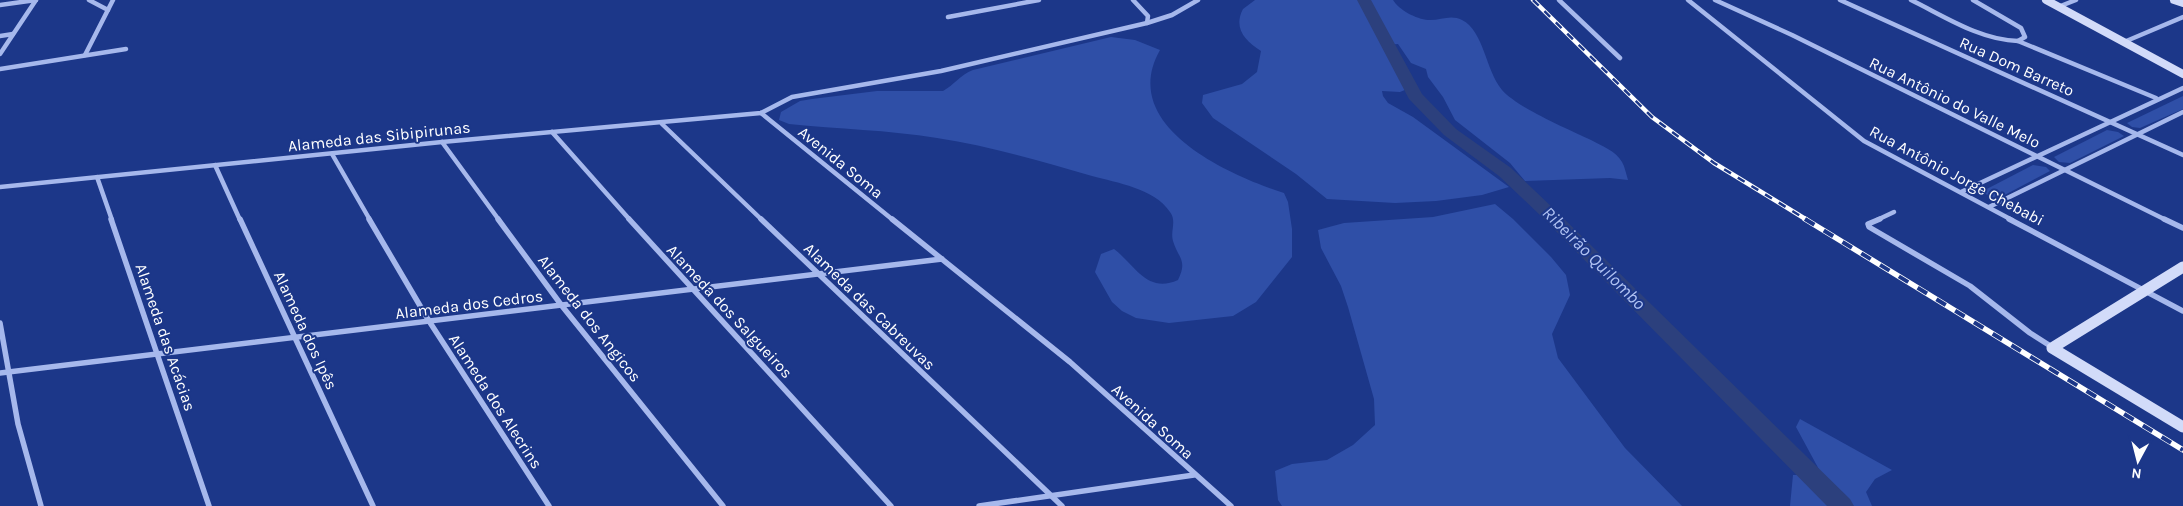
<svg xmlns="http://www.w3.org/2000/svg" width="2183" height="506" viewBox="0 0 2183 506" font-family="Karla,sans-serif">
<rect width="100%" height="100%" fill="#1c3789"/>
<!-- green -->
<g fill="#2f4fa7">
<path d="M1255 0H1393C1399 10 1416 19 1428 20 1440 21 1450 14 1462 20 1484 31 1485 69 1502 90 1518 108 1568 129 1591 140 1602 146 1616 151 1622 162 1625 167 1626 174 1628 180L1610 178 1525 181 1510 163 1455 120 1443 97 1428 77 1426 69 1411 63 1398 44 1385 45V52L1412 87 1400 92 1382 91 1383 96 1388 103 1413 117 1509 187 1482 195 1436 201 1395 203 1327 199 1296 174 1213 118 1202 103 1203 95 1242 84 1257 72 1261 51C1245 41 1233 28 1243 9Z"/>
<path d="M1111 37 1135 40 1160 50C1117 126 1229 175 1284 193L1288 202 1292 229V257L1256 302 1233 316 1169 323 1136 318 1122 311 1112 302 1095 272 1101 254 1114 249C1135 265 1147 294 1178 280 1188 260 1178 258 1173 241 1170 231 1177 221 1170 212 1154 188 1117 183 1092 176 1040 161 990 146 937 138 888 130 838 129 789 124L779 120 781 112 800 101 812 99 877 91H943C954 85 960 75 973 70Z"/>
<polygon points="2183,96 2183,109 2140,128 2132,127 2127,123"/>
<polygon points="2107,130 2118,132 2124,136 2070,163 2059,162 2054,157"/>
<polygon points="2033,165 2046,167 2050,171 1997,199 1981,192"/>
<polygon points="1495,204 1513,219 1551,257 1566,275 1570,295 1552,334 1558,358 1625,448 1682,506 1282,506 1278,500 1275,471 1292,464 1327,460 1353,445 1375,425 1374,399 1348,307 1341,286 1321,248 1318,230 1344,223 1433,217"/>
<polygon points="1800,419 1892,470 1875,479 1866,492 1872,506 1790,506 1793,475 1822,475 1796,427"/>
</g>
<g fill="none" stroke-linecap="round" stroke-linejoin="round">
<!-- river -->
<polygon fill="#2c407d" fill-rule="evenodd" points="1357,0 1371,0 1422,94 1456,129 1511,168 1554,209 1850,499 1854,506 1827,506 1542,217 1499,176 1444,135 1409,99"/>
<!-- street-far1 -->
<g stroke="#a6b8ec" stroke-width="4.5">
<polyline points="89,0 108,10"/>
<polyline points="1133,0 1148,16 1147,23"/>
<polyline points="1559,0 1620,58"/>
<polyline points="1688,0 1864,141 2012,220"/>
<polyline points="1715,0 1792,35 2166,220"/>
<polyline points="1840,0 2183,155"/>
<path d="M1911 0C1944 16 1980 40 2018 41L2156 98"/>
<polyline points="1973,0 2021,28 2025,37 2018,41"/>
<polyline points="0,5 36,0"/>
<polyline points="2058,7 2076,0"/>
<polyline points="948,17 1039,0"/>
<polyline points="0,36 13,34"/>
<polyline points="2124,42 2183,17"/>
<polyline points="0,54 36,0"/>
<polyline points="85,55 113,0"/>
<polyline points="0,69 126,49"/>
<polyline points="761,113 893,220"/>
<polyline points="662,124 762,220"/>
<polyline points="552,132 630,220"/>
<polyline points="442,142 499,220"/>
<polyline points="332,154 370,220"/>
<polyline points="215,165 240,220"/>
<polyline points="97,177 112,220"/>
<polyline points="0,187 442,142 761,113 792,97 941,71 1147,23 1172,15 1198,0"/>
<polyline points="1961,192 2183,88"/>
<polyline points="1989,207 2183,112"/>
<polyline points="1877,220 1894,212"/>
</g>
<!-- street -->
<g stroke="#a6b8ec" stroke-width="5.5">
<polyline points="111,219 209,506"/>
<polyline points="240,219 373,506"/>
<polyline points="369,219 429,321 549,506"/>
<polyline points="498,219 562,306 723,506"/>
<polyline points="629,219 891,506"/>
<polyline points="761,219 1062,506"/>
<polyline points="892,219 1070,362 1231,506"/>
<polyline points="1880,219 1868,224 1869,227 1970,286 2030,333 2052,347"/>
<polyline points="2009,219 2183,311"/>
<polyline points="2164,219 2183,228"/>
<polyline points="0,323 18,424 41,506"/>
<polyline points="0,373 942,259"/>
<polyline points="979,506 1194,475"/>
</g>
<!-- secondary-far1 -->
<g stroke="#d2dbf9" stroke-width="8">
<polyline points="2046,0 2183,74"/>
<polyline points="2174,0 2183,3"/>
</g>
<!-- secondary -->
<polyline stroke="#d2dbf9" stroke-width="11" points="2183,267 2052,348 2183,427"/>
<!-- rail-far1 casing -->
<g stroke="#fff" stroke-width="4.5">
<polyline id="rail-far1" points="1533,0 1652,117 1714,163 1807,220"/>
</g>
<!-- rail casing -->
<g stroke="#fff" stroke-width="5.5">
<polyline id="rail" points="1805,219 2183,450"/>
</g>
<!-- rail-far1 -->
<use href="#rail-far1" stroke="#1c3789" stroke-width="2.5" stroke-dasharray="8" stroke-linecap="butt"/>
<!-- rail -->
<use href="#rail" stroke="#1c3789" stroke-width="4" stroke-dasharray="11" stroke-linecap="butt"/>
</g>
<g text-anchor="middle" stroke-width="4" stroke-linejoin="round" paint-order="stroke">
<!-- street labels -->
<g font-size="16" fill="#fff" stroke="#1c3789">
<text transform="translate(2017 66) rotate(24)" y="6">Rua Dom Barreto</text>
<text transform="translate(1955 102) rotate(26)" y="6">Rua Antônio do Valle Melo</text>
<text transform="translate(379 136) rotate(-6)" y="6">Alameda das Sibipirunas</text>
<text transform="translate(841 162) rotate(39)" y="6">Avenida Soma</text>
<text transform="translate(1957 175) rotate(28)" y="6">Rua Antônio Jorge Chebabi</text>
<text transform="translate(469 304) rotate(-7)" y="6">Alameda dos Cedros</text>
<text transform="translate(870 306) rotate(44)" y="6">Alameda das Cabreuvas</text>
<text transform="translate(730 311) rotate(47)" y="6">Alameda dos Salgueiros</text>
<text transform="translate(590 318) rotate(52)" y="6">Alameda dos Angicos</text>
<text transform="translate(306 330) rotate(65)" y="6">Alameda dos Ipês</text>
<text transform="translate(166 337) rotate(71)" y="6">Alameda das Acácias</text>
<text transform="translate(496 401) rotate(57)" y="6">Alameda dos Alecrins</text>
<text transform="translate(1153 421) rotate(42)" y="6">Avenida Soma</text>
</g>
<!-- water labels -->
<g font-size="18" font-style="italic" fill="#b1c3f3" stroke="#1c3789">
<text transform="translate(1594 258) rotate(45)" y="6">Ribeirão Quilombo</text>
</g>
</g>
<!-- north arrow -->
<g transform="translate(2138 461) rotate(187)" stroke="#1c3789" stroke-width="4" paint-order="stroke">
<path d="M0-4L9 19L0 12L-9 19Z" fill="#ffffff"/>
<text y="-8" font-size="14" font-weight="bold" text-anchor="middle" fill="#ffffff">N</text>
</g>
</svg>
